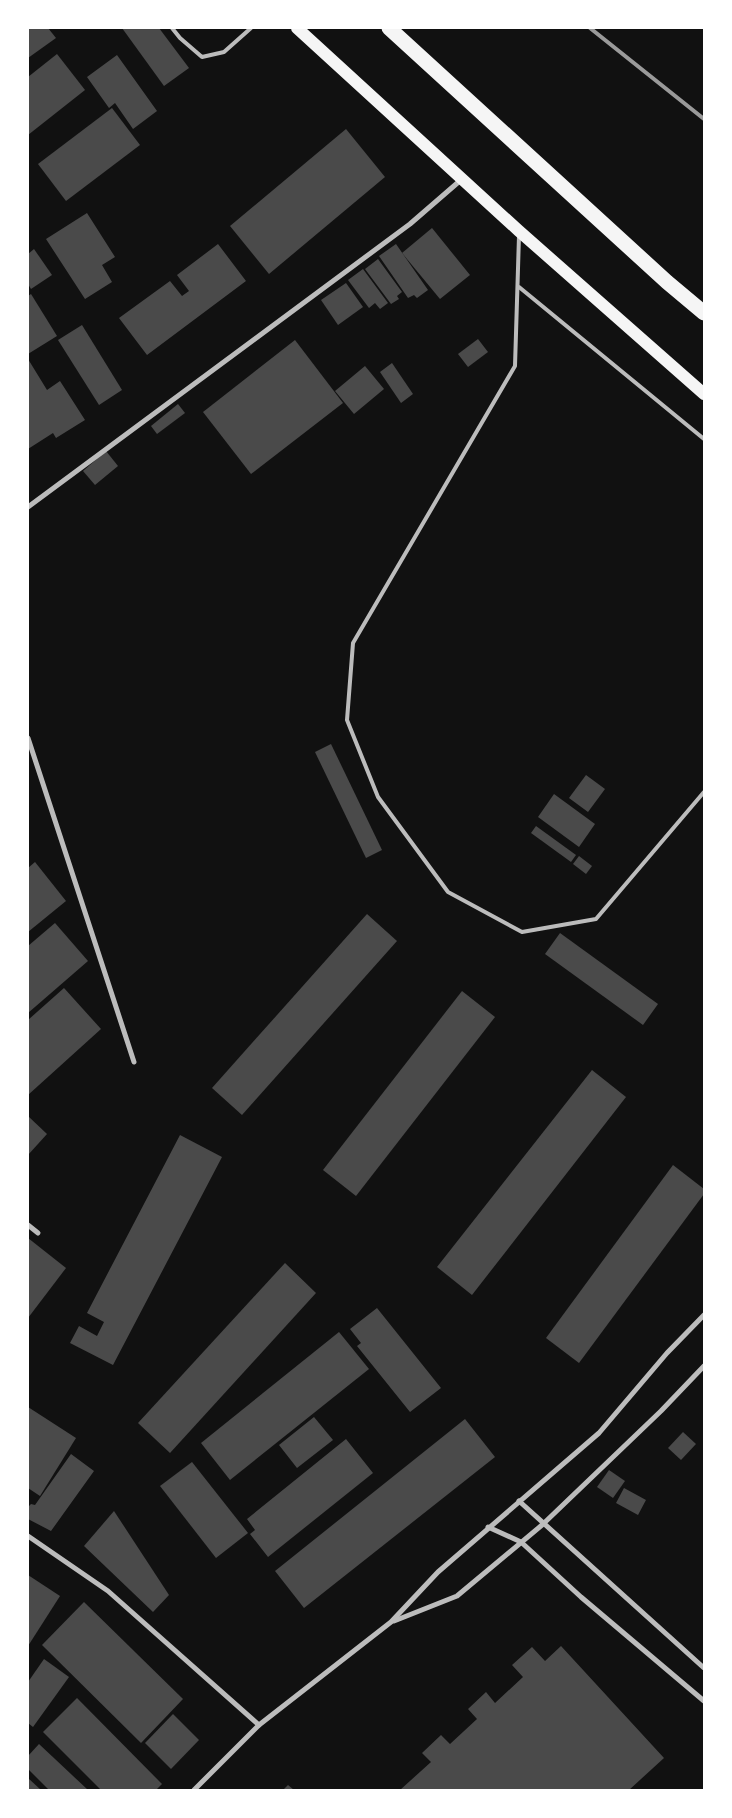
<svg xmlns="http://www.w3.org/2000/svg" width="732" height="1818" viewBox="0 0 732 1818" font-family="'Noto Sans',sans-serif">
<rect width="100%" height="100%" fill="#111"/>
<!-- building -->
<g fill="#4a4a4a">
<polygon points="28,28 48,28 56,38 28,58"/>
<polygon points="122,28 159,28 189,68 164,86"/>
<polygon points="57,54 85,90 28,135 28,77"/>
<polygon points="117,55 157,111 133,129 115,103 109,108 87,77"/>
<polygon points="112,108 140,145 66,201 38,164"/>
<polygon points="346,129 385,177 269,274 230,226"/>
<polygon points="87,213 115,257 102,265 112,282 85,299 46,239"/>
<polygon points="432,228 470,275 440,299 402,253"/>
<polygon points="218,244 246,281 147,355 119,318 170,281 182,296 189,291 177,275"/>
<polygon points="396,244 428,290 417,298 414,295 408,298 379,256"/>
<polygon points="34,249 52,275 31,289 28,284 28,254"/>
<polygon points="378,259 402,292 397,296 399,299 391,304 365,269"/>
<polygon points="363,269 388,303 380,309 375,303 369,308 348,280"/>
<polygon points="346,283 363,307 338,325 321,300"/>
<polygon points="31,294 57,336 28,354 28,296"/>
<polygon points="82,325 122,390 99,405 58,340"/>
<polygon points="478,339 488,352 468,367 458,354"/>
<polygon points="295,340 343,403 251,474 203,412"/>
<polygon points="28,359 47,390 60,381 85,420 56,438 53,433 28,449"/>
<polygon points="392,363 413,394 401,403 380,372"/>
<polygon points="365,366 384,389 354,414 335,391"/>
<polygon points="178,404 185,413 157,434 151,426"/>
<polygon points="106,451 118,466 95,485 83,471"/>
<polygon points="331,744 382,850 366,858 315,752"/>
<polygon points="586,775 605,789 588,812 569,798"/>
<polygon points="554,794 595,824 579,847 538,817"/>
<polygon points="536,826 576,855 571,862 531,833"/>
<polygon points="579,856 592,866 586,874 573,864"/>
<polygon points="35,862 66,901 28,932 28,868"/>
<polygon points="367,914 397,941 242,1115 212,1088"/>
<polygon points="55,923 88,961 28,1013 28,946"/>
<polygon points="560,933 658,1004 643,1025 545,954"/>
<polygon points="64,988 101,1029 28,1095 28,1020"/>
<polygon points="462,991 495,1017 356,1196 323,1170"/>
<polygon points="592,1070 626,1097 472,1295 437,1267"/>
<polygon points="28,1116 47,1134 28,1155"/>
<polygon points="180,1135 222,1157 113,1365 70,1343 79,1326 97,1336 104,1322 87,1313"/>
<polygon points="673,1165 704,1189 704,1194 579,1363 546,1338"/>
<polygon points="28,1238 66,1268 28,1318"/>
<polygon points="285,1263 316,1293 170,1453 138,1423"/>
<polygon points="377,1308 441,1388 410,1412 357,1346 361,1343 350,1329"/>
<polygon points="339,1332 369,1369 230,1480 201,1443"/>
<polygon points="28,1407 76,1438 40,1496 28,1488"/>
<polygon points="314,1417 333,1440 297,1468 279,1445"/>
<polygon points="465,1419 495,1457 304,1608 275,1571"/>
<polygon points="683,1432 696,1444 681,1460 668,1448"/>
<polygon points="346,1439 373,1473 268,1557 250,1534 255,1530 247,1519"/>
<polygon points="71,1454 94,1471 51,1531 28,1519 28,1507 31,1504 35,1505"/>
<polygon points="192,1462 248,1533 216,1558 160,1486"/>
<polygon points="609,1470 625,1481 613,1498 597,1487"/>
<polygon points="624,1488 646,1500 638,1515 616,1503"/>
<polygon points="114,1511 169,1595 153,1612 84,1546"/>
<polygon points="28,1575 60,1596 28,1646"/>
<polygon points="84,1602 183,1699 141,1743 42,1645"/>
<polygon points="561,1646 664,1758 629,1790 400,1790 431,1762 422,1753 441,1735 450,1744 477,1719 468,1709 486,1692 495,1703 523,1677 512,1665 532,1647 545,1661"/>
<polygon points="44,1659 69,1677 33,1727 28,1723 28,1682"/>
<polygon points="77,1698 162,1784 156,1790 101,1790 43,1732"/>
<polygon points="173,1714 199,1740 171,1769 145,1743"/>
<polygon points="39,1744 88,1790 49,1790 28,1769 28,1756"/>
<polygon points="28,1778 41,1790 28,1790"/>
<polygon points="288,1785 294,1790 283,1790"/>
</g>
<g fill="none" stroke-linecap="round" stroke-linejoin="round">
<!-- service -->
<g stroke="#bcbcbc" stroke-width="4">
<polyline points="172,28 180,38 202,57 224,52 251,28"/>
<polyline points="519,236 515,366 353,643 347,720 378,797 448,892 522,932 596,919 704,792"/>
<polyline points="519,287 704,439"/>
</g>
<!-- minor -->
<g stroke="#bcbcbc" stroke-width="5">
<polyline points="28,507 410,224 462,179"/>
<polyline points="28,738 134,1062"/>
<polyline points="28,1225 38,1233"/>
<polyline points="519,1501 704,1668"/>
<polyline points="488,1527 521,1542 581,1597 704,1701"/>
<polyline points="28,1536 108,1591 259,1725"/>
<polyline points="394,1621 457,1596 542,1525 661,1411 704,1366"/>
<polyline points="194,1790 259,1725 391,1622 438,1572 599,1433 667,1353 704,1315"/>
</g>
<!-- primary -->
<polyline stroke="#f5f5f5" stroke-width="12" points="297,28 519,231 704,394"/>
<!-- motorway -->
<polyline stroke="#f5f5f5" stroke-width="15" points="389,28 667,282 704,313"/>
<!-- rail -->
<polyline stroke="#9a9a9a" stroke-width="4" points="590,28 704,119"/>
</g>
<!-- border -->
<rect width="732" height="1818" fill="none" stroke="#ffffff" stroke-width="58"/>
</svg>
